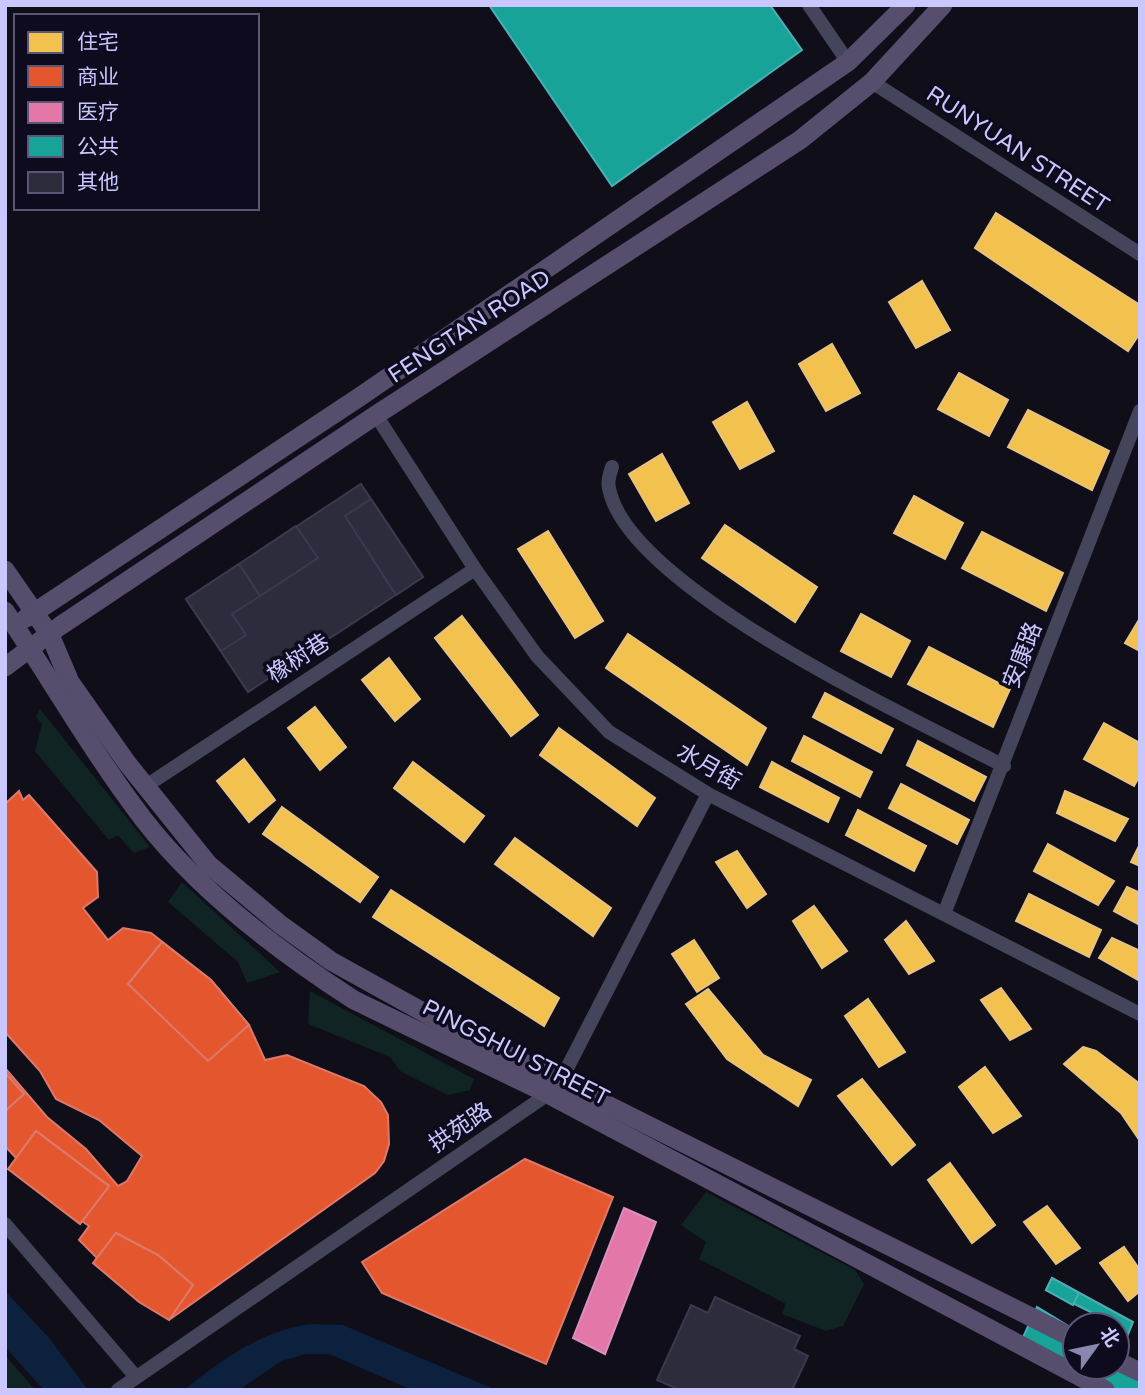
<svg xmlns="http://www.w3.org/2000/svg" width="1145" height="1395" viewBox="0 0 1145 1395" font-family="'Varela Round','Noto Sans SC',sans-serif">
<rect width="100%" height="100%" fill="#100f19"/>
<!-- green -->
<g fill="#0f2423">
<polygon points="40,709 150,847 134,853 118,835 109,840 35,751 42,724 36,717"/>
<polygon points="182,882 280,972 247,983 238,962 168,902"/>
<polygon points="310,991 474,1079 470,1090 448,1095 400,1071 390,1057 308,1024"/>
<polygon points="706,1192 855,1270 864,1284 843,1326 826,1331 782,1314 786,1304 699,1259 706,1242 681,1225"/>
<polygon points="5,1355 35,1390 5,1390"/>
</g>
<!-- water -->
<g fill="#0c213d">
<polygon points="5,1291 49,1338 88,1390 44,1390 5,1347"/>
<path d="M312 1324 343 1325 496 1390H412L329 1354H306L281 1361 239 1390H184C221 1360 264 1329 312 1324Z"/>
</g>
<!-- homes -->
<g fill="#f2c14e" stroke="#e6c383" stroke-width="2">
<polygon points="996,213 1140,305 1140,333 1128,351 975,248"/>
<polygon points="922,281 950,330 916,348 889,302"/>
<polygon points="832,344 860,393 826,411 799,364"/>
<polygon points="959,373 1008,400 989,436 938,409"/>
<polygon points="747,402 774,451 740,469 713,422"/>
<polygon points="1028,410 1109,451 1092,490 1008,447"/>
<polygon points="662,454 689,503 656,521 629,474"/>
<polygon points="914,496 963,523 945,559 894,533"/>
<polygon points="725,525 817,587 795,622 702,558"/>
<polygon points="548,531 603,621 575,638 518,549"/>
<polygon points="982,532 1063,573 1046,611 962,568"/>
<polygon points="861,614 910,641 891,677 841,651"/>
<polygon points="462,616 538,715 511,736 435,638"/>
<polygon points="1140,618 1140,651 1125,643"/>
<polygon points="628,634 766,728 747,765 606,668"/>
<polygon points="929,647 1010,689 993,727 908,684"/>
<polygon points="389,658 420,699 395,721 362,680"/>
<polygon points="825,693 893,729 881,753 813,717"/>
<polygon points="315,707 346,747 320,770 288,728"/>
<polygon points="1104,723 1140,743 1140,775 1134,786 1084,759"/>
<polygon points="559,728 655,798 637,826 540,755"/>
<polygon points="804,736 872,772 860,797 792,761"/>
<polygon points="918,741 986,777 974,801 907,765"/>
<polygon points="244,759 275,800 249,822 217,781"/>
<polygon points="413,762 484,816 464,842 394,788"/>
<polygon points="772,762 839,798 828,822 760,787"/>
<polygon points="901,784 969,820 957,844 889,808"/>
<polygon points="1065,791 1128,819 1115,841 1057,813"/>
<polygon points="282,807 378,877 360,902 263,834"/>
<polygon points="858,810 926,846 914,871 846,835"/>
<polygon points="515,838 611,908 593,936 495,864"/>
<polygon points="1048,844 1114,881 1098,905 1034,871"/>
<polygon points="1140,844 1140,866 1131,862"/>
<polygon points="737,851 766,894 747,908 716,862"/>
<polygon points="1127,887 1140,893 1140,925 1114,911"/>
<polygon points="391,890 559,998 544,1026 373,917"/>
<polygon points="1029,894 1101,930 1089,957 1016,921"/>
<polygon points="814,906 847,951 822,968 793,921"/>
<polygon points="906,921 934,961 909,974 885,940"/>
<polygon points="1112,938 1140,951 1140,981 1099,958"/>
<polygon points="694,940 719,978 697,992 672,954"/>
<polygon points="1001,988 1031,1029 1010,1040 981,1000"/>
<polygon points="708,989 763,1055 811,1080 798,1106 727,1059 686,1004"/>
<polygon points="868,999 905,1052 879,1067 845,1016"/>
<polygon points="1083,1047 1096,1051 1140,1084 1140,1141 1121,1113 1064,1064"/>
<polygon points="985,1067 1021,1116 993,1133 959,1087"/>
<polygon points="862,1079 915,1145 892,1165 838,1096"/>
<polygon points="950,1163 995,1225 972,1243 928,1180"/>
<polygon points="1047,1206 1080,1248 1056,1264 1024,1222"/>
<polygon points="1124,1247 1140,1270 1140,1291 1128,1301 1100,1263"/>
</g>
<!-- shops -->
<g fill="#e4572e" stroke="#dc796d" stroke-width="2">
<polygon points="19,791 23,800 29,795 97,872 98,897 83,908 108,940 123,928 151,933 211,980 249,1025 265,1060 287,1055 364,1086 381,1102 388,1115 389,1144 384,1161 375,1173 169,1320 193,1285 158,1255 116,1233 97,1258 79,1240 89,1226 82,1221 109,1186 36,1131 16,1158 5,1146 5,1111 24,1094 5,1073 5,1068 47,1117 86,1149 118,1186 127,1181 142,1156 99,1120 56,1099 40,1071 5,1032 5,804"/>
<polygon points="162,942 211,980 249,1025 208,1061 128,984"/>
<polygon points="5,1073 24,1094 5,1111"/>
<polygon points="36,1131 109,1186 80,1224 8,1169"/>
<polygon points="525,1159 613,1197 546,1364 382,1293 362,1262"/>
<polygon points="116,1233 158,1255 193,1285 169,1320 139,1302 93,1263"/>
</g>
<!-- health -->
<polygon fill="#e377a8" stroke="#dc8fc2" stroke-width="2" points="624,1208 656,1222 605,1354 573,1338"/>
<!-- public -->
<g fill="#17a398" stroke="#4daeb7" stroke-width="2">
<polygon points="489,5 770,5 802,50 612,186"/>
<polygon points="1052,1278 1133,1322 1120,1354 1140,1364 1140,1390 1115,1390 1019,1346 1037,1307 1075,1330 1075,1367 1117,1367 1117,1325 1046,1290"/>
<polygon points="1052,1278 1079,1293 1073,1305 1046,1290"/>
</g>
<!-- building -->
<g fill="#2d2c3d" stroke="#3b394e" stroke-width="2">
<polygon points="361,484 423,577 248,692 186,599"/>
<polygon points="371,499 423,577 396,595 345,516"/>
<polygon points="296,526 318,558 260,596 239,564"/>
<polygon points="239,564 260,596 232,614 246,635 221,651 186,599"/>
<polygon points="715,1297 800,1336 794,1349 808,1356 792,1390 680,1390 657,1380 691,1305 708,1313"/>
</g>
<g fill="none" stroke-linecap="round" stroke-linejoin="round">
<!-- minor -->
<g stroke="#44445a" stroke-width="14">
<polyline points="809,5 848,62"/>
<polyline points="872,82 1140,254"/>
<polyline points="376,415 475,569 537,656 609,732 708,794 1140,1014"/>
<path d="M612 467C610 473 607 481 609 488 627 588 915 719 1004 766"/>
<polyline points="146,786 475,569"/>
<polyline points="944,914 1140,411"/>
<polyline points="5,1224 136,1377"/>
<polyline points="118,1390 548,1094 561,1080 708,794"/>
</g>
<!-- major -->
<g stroke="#574d6c" stroke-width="19">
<polyline points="5,570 50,635 70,682 127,763 208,864 281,925 331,961 432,1017 1075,1339"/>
<path d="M5 611C52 681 93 753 144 820 200 892 278 951 354 1000L548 1094 1105 1390"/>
<polyline points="26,618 361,396 848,62 906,5"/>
<polyline points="5,667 60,626 376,415 800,140 872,82 943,5"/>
<polyline points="1117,1361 1140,1372"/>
</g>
</g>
<g text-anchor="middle" stroke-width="7" stroke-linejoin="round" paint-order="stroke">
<!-- street labels -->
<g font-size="23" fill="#cac7ff" stroke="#0d0b1d">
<text transform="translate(1018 149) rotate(33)" y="8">RUNYUAN STREET</text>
<text transform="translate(469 326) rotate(-33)" y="8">FENGTAN ROAD</text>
<text transform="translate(1022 655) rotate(-69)" y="8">安康路</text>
<text transform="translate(298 658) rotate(-33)" y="8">橡树巷</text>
<text transform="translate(709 766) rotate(30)" y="8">水月街</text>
<text transform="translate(516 1052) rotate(27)" y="8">PINGSHUI STREET</text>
<text transform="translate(460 1127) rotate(-34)" y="8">拱苑路</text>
</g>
</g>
<!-- border -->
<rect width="1145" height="1395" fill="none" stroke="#cac7ff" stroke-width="14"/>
<!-- legend -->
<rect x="14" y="14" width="245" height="196" fill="#0d0b1d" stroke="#595677" stroke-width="2"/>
<rect x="28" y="32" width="35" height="21" fill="#f2c14e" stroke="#595677" stroke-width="2"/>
<text x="77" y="49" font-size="21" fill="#cac7ff">住宅</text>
<rect x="28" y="66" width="35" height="21" fill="#e4572e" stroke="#595677" stroke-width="2"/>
<text x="77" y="84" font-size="21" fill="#cac7ff">商业</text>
<rect x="28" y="102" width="35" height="21" fill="#e377a8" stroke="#595677" stroke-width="2"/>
<text x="77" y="119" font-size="21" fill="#cac7ff">医疗</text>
<rect x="28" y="136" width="35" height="21" fill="#17a398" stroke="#595677" stroke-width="2"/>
<text x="77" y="154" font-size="21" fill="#cac7ff">公共</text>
<rect x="28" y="172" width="35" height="21" fill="#2d2c3d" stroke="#595677" stroke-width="2"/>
<text x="77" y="189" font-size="21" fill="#cac7ff">其他</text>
<!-- north arrow -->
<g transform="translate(1096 1346) rotate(57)"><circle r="33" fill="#0d0b1d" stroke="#595677" stroke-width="2"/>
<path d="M0-5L12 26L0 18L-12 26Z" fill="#8987ae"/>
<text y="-10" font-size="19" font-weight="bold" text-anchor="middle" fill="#cac7ff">北</text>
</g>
</svg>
